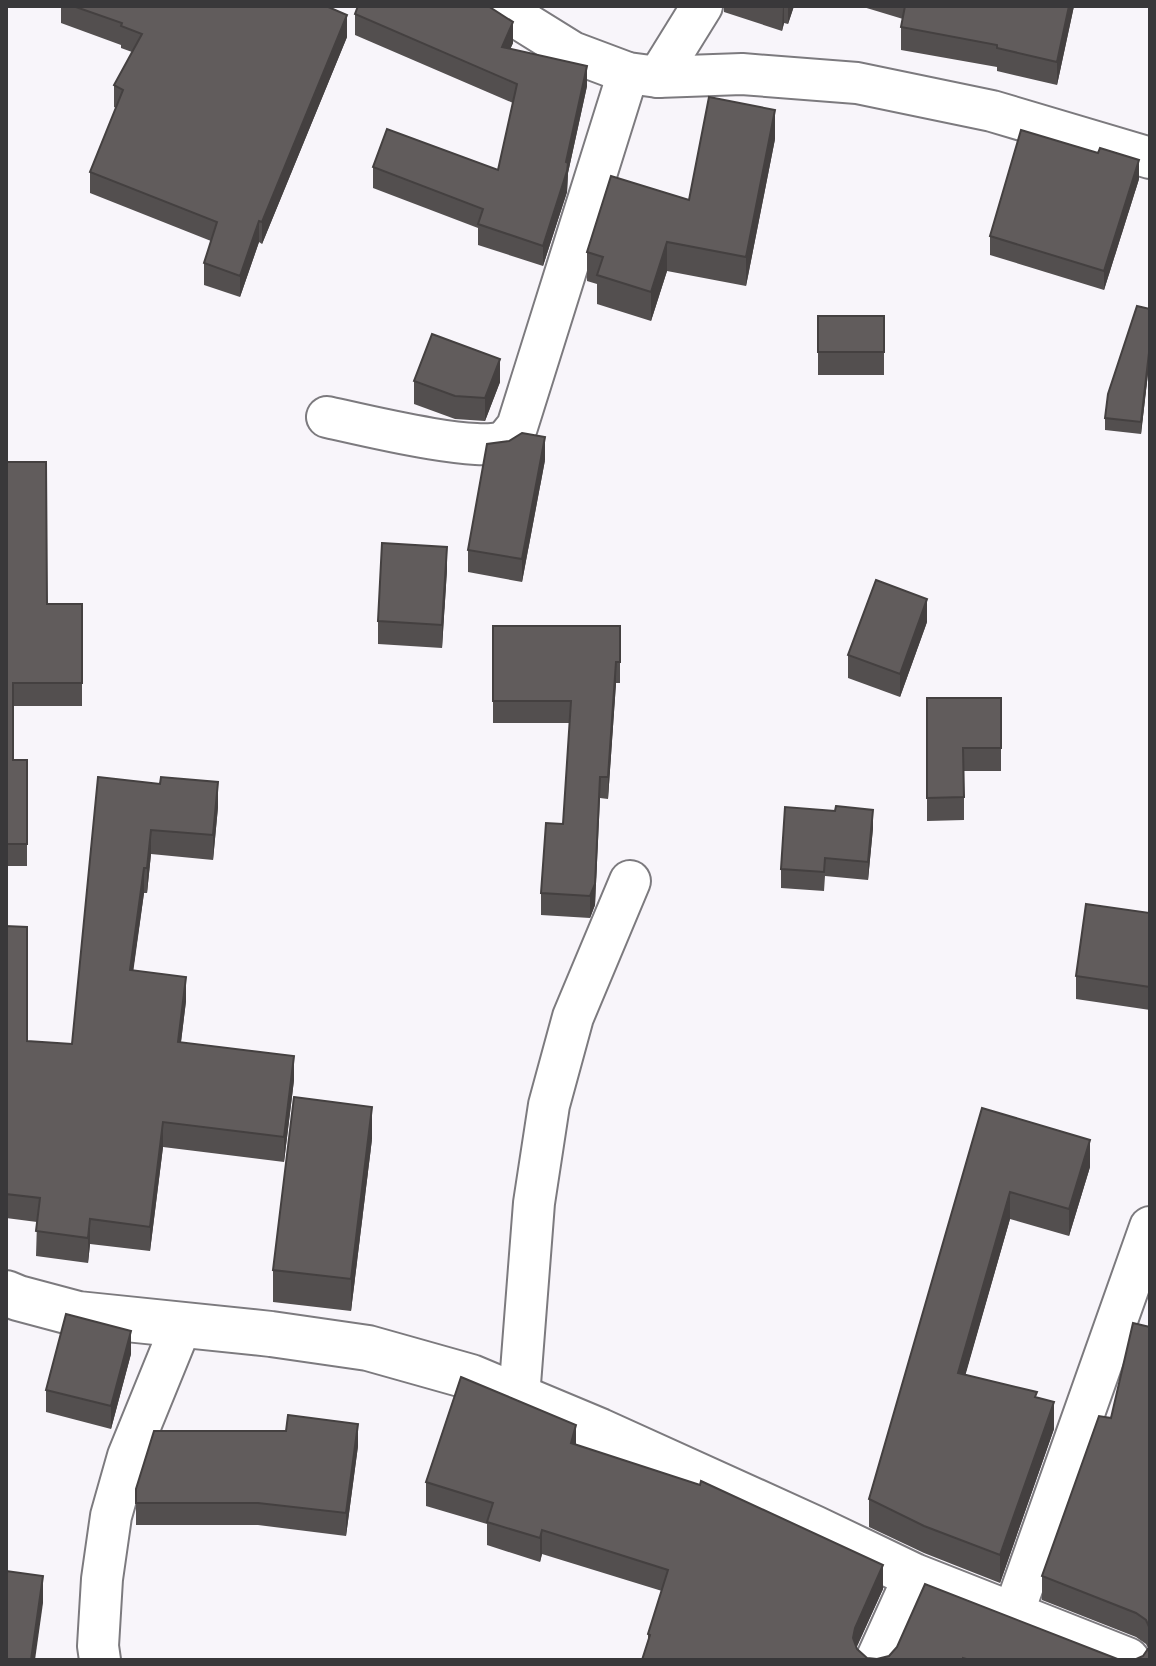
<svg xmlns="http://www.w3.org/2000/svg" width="1156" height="1666" viewBox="0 0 1156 1666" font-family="Commissioner,sans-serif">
<rect width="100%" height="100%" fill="#f8f5fa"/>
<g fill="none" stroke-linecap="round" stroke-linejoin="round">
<!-- minor casing -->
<g stroke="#7c7a7e" stroke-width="44">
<g id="minor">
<polyline points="498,6 572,52 628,73 658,77 742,74 857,83 992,111 1150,158"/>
<polyline points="658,77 702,6"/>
<path d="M327 417C359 424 481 454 504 441 509 438 513 431 517 427L628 73"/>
<polyline points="519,1397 534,1203 549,1105 573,1017 630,881"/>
<polyline points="1013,1614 1150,1227"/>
<polyline points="100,1660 98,1646 102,1579 111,1516 128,1456 181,1326"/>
<polyline points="876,1660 914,1576"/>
</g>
</g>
<!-- tertiary casing -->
<g stroke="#7c7a7e" stroke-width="48">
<polyline id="tertiary" points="6,1293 18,1298 78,1314 271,1334 368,1348 471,1377 600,1431 814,1528 914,1576 1127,1660"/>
</g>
<!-- minor -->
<use href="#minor" stroke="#fff" stroke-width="40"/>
<!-- tertiary -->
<use href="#tertiary" stroke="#fff" stroke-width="44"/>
</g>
<!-- wall -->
<g fill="#534f4f">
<polygon points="61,6 326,6 347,37 262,244 259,242 240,297 204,285 204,263 211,241 90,193 90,172 116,108 114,107 114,85 132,52 121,48 121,45 61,23"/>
<polygon points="724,6 794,6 788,24 784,23 782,31 724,12"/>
<polygon points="860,6 1074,6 1057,85 997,71 997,67 901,50 901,27 903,19"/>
<polygon points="355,14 513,43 510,49 587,86 568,173 567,192 543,266 478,245 478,228 373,188 373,167 498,170 513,103 355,35"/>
<polygon points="775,139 746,286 667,271 651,321 597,304 597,284 587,281 587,252 689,200"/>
<polygon points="1139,179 1104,290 990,255 990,236"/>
<polygon points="1150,309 1150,356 1141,434 1105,430 1105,418"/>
<rect x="818" y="316" width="66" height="59"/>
<polygon points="414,381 500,382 485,421 455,419 414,404"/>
<polygon points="545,460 522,582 468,572 468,550"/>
<polygon points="6,462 47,604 82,604 82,706 13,706 13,760 27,760 27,866 6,866"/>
<polygon points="447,569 442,648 378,644 378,621"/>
<polygon points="927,622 900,697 848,678 848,655"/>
<polygon points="493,626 620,626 620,683 616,683 608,799 600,798 595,905 590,918 541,915 541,893 563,824 570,723 493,723"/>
<polygon points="927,698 1001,698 1001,771 964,771 964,820 927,821"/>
<polygon points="98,777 218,807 213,860 151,854 147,893 144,893 133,970 186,1001 181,1042 294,1080 284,1162 163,1147 150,1251 90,1244 88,1263 36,1256 37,1222 6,1218 6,926 27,1041 72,1044"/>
<polygon points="873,828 868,880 825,876 824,891 781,888 781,869"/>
<polygon points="1150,913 1150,1010 1076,999 1076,976"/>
<polygon points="982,1108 1090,1167 1069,1236 1010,1219 965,1375 1037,1398 1054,1429 1000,1583 924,1553 869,1527 869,1499"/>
<polygon points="372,1139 351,1311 273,1302 273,1270"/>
<polygon points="1150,1327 1150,1660 1143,1656 1148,1648 1146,1644 1136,1637 1042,1600 1042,1576"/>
<polygon points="131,1354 111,1429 46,1412 46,1390"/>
<polygon points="576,1445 883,1589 856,1648 867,1658 877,1659 889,1656 1120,1660 642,1660 648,1641 648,1634 662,1591 542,1554 540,1562 487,1545 487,1524 426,1506 426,1482"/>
<polygon points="358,1446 346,1536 258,1525 136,1525 136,1489"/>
</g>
<!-- shaded-wall -->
<g fill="#444040">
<polygon points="783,6 784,6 784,23 782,31"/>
<polygon points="788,6 794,6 788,24"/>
<polygon points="1069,6 1074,6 1057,85 1057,62"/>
<polygon points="347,15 347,37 262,244 262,222"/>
<polygon points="513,22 513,43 502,68 502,47"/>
<polygon points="587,66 587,86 568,173 567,192 543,266 543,246 566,162"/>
<polygon points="775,110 775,139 746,286 746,257"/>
<polygon points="1139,160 1139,179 1104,290 1104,271"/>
<polygon points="259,221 259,242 240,297 240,276"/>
<polygon points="667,242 667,271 651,321 651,292"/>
<polygon points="1150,344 1150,356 1141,434 1141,422"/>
<polygon points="500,359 500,382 485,421 485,398"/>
<polygon points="545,437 545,460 522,582 522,559"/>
<polygon points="447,547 447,569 442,648 442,625"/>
<polygon points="927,599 927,622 900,697 900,674"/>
<polygon points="616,662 616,683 608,799 608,777"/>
<polygon points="600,777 595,905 590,918 590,896"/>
<polygon points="218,782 218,807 213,860 213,835"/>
<polygon points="873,810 873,828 868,880 868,862"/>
<polygon points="151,830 151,854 147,893 147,868"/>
<polygon points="144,868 144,893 130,995 130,970"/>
<polygon points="186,977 186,1001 178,1066 178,1042"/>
<polygon points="294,1056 294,1080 284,1162 284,1137"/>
<polygon points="372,1107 372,1139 351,1311 351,1279"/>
<polygon points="163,1122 163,1147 150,1251 150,1227"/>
<polygon points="1090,1140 1090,1167 1069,1236 1069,1209"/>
<polygon points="1010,1192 1010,1219 958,1401 958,1373"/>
<polygon points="90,1219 90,1244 88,1263 88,1238"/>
<polygon points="131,1331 131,1354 111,1429 111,1406"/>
<polygon points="1054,1402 1054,1429 1000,1583 1000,1555"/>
<polygon points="358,1424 358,1446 346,1536 346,1513"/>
<polygon points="576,1425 576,1448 571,1443"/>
<polygon points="542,1530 542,1554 540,1562 540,1538"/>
<polygon points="883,1565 883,1589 855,1651 853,1638 855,1628"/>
<polygon points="43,1576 43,1603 35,1660 31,1660"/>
</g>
<!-- building -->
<g fill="#615c5c" stroke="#444040" stroke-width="2">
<polygon points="73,6 326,6 347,15 262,222 259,221 240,276 204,263 217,222 90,172 123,90 114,85 142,34 121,26 122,23"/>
<polygon points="358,6 488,6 513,22 502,47 587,66 566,162 568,163 567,171 543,246 478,224 483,209 373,167 387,129 498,170 517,84 355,14"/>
<polygon points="905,6 1069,6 1057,62 997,48 997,45 901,27"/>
<polygon points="709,97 775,110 746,257 667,242 651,292 597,275 603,257 587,252 611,176 689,200"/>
<polygon points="1021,130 1098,153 1100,148 1139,160 1104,271 990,236"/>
<polygon points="1137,306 1150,309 1150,344 1141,422 1105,418 1108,394"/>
<rect x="818" y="316" width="66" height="36"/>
<polygon points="432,334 500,359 485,398 455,396 414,381"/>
<polygon points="522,433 545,437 522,559 468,550 487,444 509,441"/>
<polygon points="6,462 46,462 47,604 82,604 82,683 13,683 13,760 27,760 27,844 6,844"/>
<polygon points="382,543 447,547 442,625 378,621"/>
<polygon points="876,580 927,599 900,674 848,655"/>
<polygon points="493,626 620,626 620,662 616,662 608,777 600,777 595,884 590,896 541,893 546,823 563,824 571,701 493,701"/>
<polygon points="927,698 1001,698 1001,748 963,748 964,797 927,798"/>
<polygon points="98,777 160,784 161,777 218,782 213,835 151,830 147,868 144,868 130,970 186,977 178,1042 294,1056 284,1137 163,1122 150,1227 90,1219 88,1238 36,1231 40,1198 6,1194 6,926 27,927 27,1041 72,1044"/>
<polygon points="836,806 873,810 868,862 825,858 824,872 781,869 785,807 835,811"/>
<polygon points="1086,904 1150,913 1150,987 1076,976"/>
<polygon points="294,1097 372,1107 351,1279 273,1270"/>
<polygon points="982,1108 1090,1140 1069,1209 1010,1192 958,1373 1037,1392 1035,1397 1054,1402 1000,1555 924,1526 869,1499"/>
<polygon points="66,1314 131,1331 111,1406 46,1390"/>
<polygon points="1133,1323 1150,1327 1150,1629 1146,1620 1136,1613 1042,1576 1099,1416 1111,1418"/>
<polygon points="461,1377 576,1425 571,1443 700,1485 701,1481 883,1565 855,1628 853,1638 857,1649 867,1658 877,1659 889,1656 897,1647 925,1584 1120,1660 970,1660 963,1658 963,1660 642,1660 650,1635 648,1634 668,1570 542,1530 540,1538 487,1522 493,1503 426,1482"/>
<polygon points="288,1415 358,1424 346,1513 258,1503 136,1503 136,1489 154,1431 286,1431"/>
<polygon points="6,1571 43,1576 31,1660 6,1660"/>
<polygon points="1150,1646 1150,1660 1134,1660 1143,1656"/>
</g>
<!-- border -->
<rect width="1156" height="1666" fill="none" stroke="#39383a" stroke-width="16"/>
</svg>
